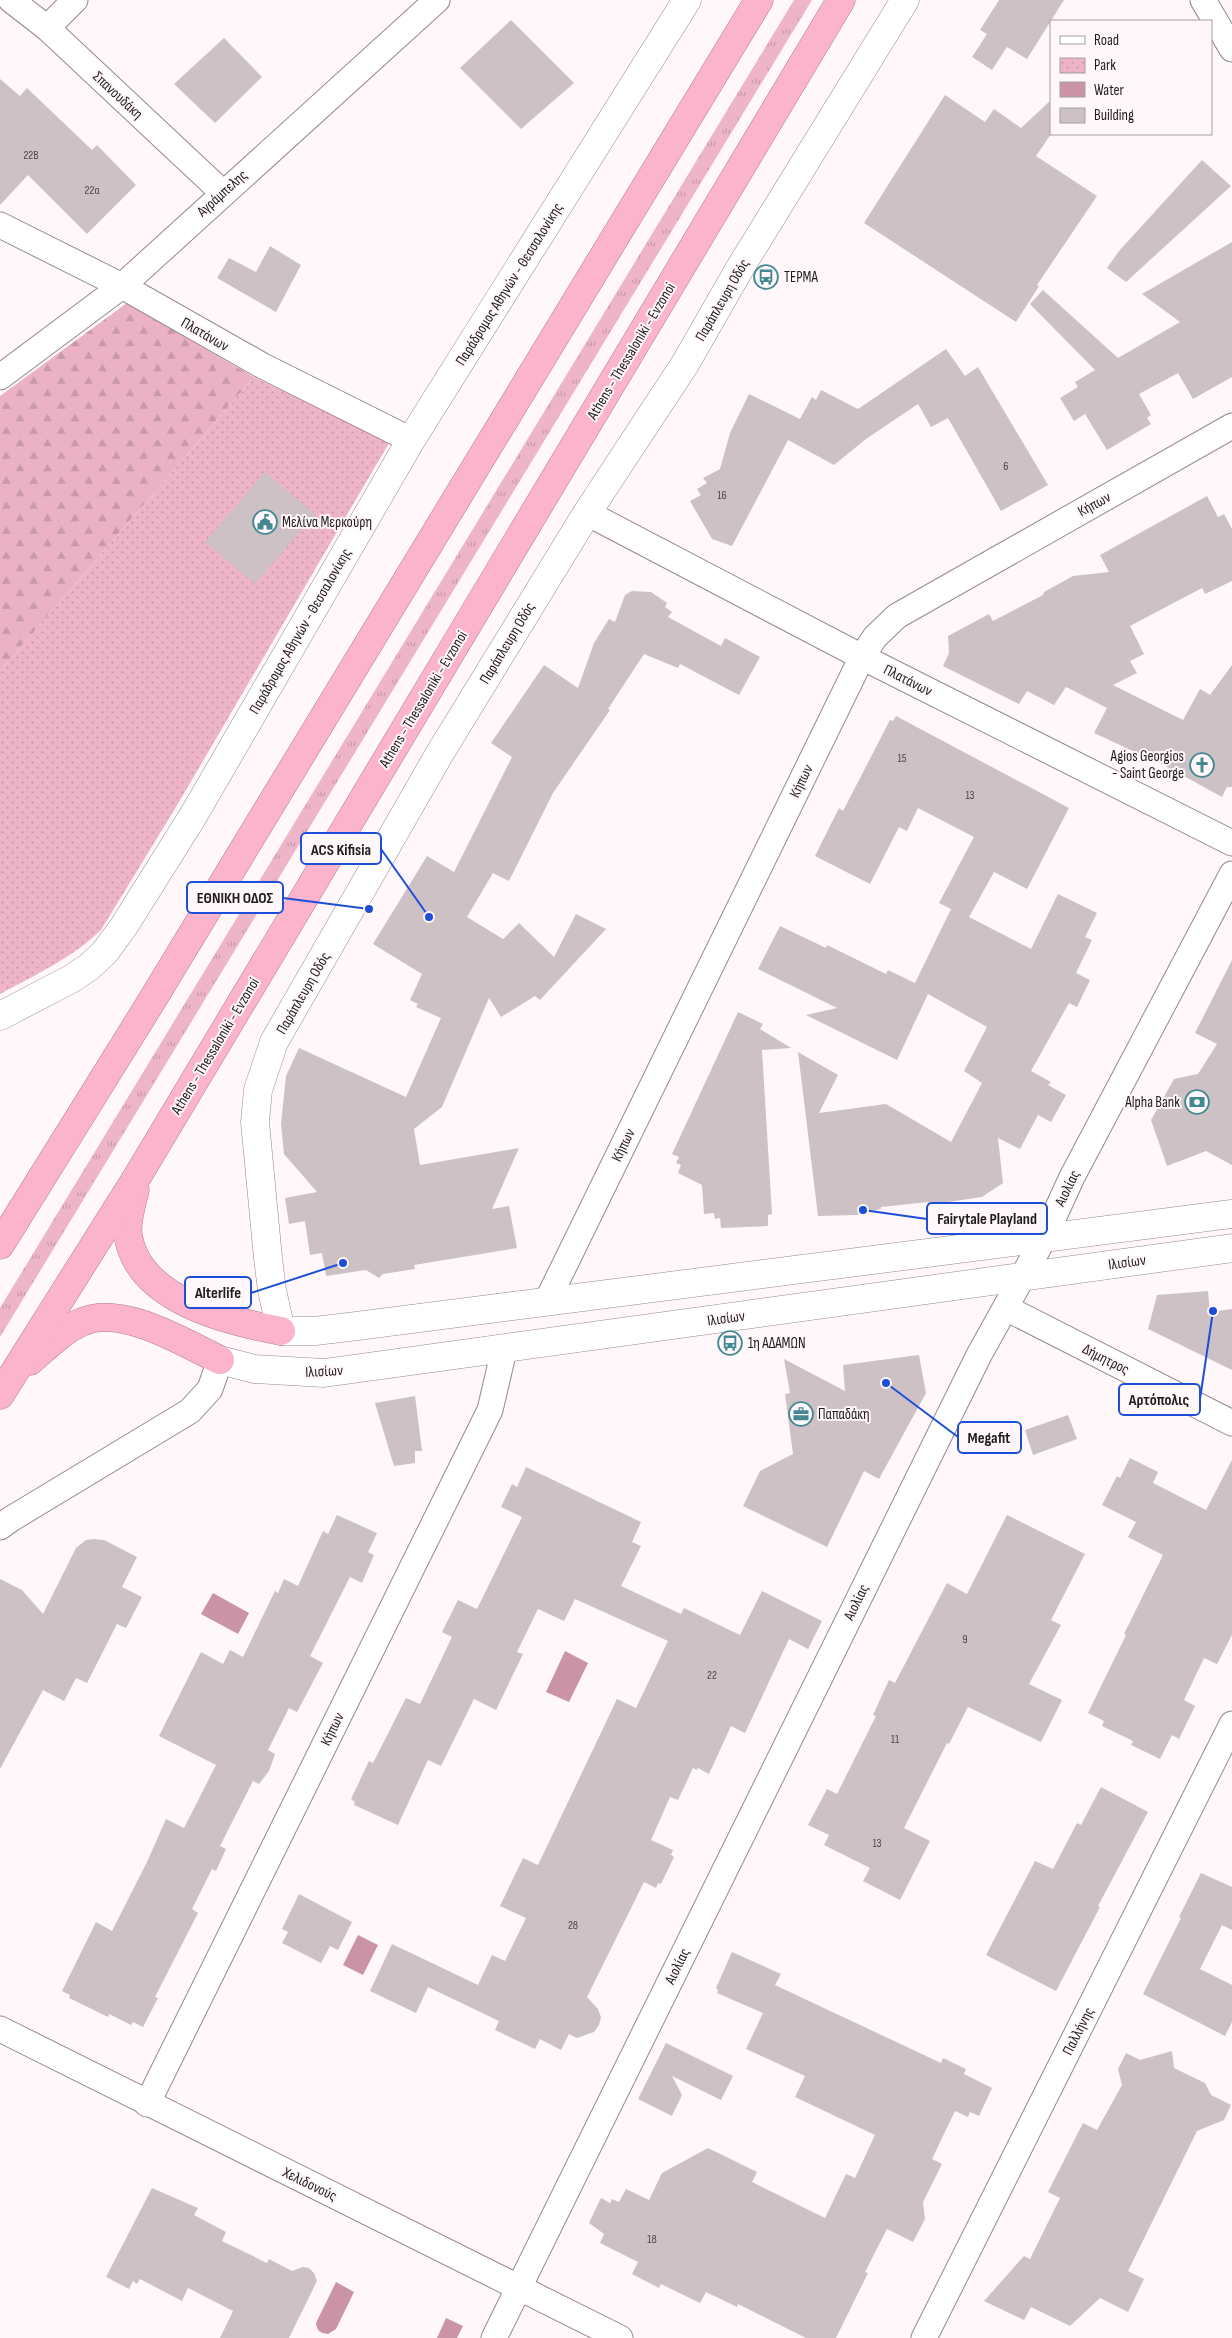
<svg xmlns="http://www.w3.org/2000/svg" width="1232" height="2338" viewBox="0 0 1232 2338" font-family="'Sofia Sans Condensed',sans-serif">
<defs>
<pattern id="grass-tufts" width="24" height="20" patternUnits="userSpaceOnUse" patternTransform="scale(1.25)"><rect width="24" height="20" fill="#edb5c7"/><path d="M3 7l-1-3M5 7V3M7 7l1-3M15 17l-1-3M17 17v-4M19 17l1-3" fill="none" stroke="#cb9baa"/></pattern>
<pattern id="forest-firs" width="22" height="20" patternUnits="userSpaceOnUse" patternTransform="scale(1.25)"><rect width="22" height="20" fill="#eab2c4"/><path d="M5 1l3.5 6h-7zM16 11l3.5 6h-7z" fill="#c899a8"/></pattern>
<pattern id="park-dots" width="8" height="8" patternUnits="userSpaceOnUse" patternTransform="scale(1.25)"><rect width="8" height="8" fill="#edb5c7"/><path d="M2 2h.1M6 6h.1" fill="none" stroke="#cb9baa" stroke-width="1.8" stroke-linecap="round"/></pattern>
</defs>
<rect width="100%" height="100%" fill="#fff7f9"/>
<!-- grass -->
<polygon fill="url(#grass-tufts)" points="794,0 812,0 0,1337 0,1308"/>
<!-- forest -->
<polygon fill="url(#forest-firs)" points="127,303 254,377 0,671 0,396"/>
<!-- park -->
<path fill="url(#park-dots)" d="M254 377 389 443 176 807 101 930C72 958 35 975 0 994V671Z"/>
<!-- water -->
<g fill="#ca93a6">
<polygon points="213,1593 249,1613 238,1634 201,1614"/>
<polygon points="565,1651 588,1663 569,1702 546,1692"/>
<polygon points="358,1935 378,1945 363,1975 343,1965"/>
<path d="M336 2282 354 2292 336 2329 328 2334C320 2333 317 2331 316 2323Z"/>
<polygon points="446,2318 463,2326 457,2338 437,2338"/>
</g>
<!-- building -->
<g fill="#cec1c5">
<polygon points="999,0 1064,0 1027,59 1007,47 992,70 972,57 987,34 980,30"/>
<polygon points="511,20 574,83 521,129 460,68"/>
<polygon points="224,38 262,77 215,123 174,84"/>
<polygon points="0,79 20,96 27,88 92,150 97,145 136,185 87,234 28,175 0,205"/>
<polygon points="945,95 985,122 994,109 1021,128 1051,100 1051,134 1036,156 1097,196 1037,285 1039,286 1016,322 864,223"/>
<polygon points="1202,160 1231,186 1126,282 1107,268 1119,251"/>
<polygon points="1232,242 1232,377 1193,399 1178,373 1139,394 1151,415 1147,418 1151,424 1107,450 1085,414 1074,421 1060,398 1078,387 1075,382 1095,370 1030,304 1043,290 1118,358 1180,322 1142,294"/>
<polygon points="270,246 301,265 276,312 217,278 229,258 256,272"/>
<polygon points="946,349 965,376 978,367 1048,485 1001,511 948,418 931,427 918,404 866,439 834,465 788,440 732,546 712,539 690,501 701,495 697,489 707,483 703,478 720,469 730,433 749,394 800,419 812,397 816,400 821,390 858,409"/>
<polygon points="265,472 315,514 255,584 205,542"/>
<polygon points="1207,496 1218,517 1224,514 1232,529 1232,581 1205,594 1202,588 1130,626 1144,654 1130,661 1137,673 1113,685 1183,720 1200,689 1210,695 1232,665 1232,787 1227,787 1222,797 1140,752 1139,754 1094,733 1107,708 1066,687 1054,705 1027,691 1019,704 943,666 949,653 948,636 989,614 993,621 1043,595 1044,592 1073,576 1109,572 1100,555"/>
<polygon points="632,591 651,592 667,603 665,607 672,612 668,617 721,646 725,638 760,657 739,695 680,664 678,668 644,654 608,709 610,710 553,793 509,881 493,873 467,917 503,939 519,923 554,957 576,914 606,929 540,1000 535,996 501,1017 489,998 442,1107 414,1129 420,1165 519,1148 492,1209 509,1206 517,1248 414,1265 415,1269 383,1274 379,1278 366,1270 326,1276 322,1253 310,1255 305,1221 289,1224 285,1198 317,1192 284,1154 281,1124 286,1076 299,1048 406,1097 441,1018 416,1007 418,1004 410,1000 422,974 373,944 427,856 454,872 512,757 491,743 544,665 578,688 594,643 609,619 615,622 625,595"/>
<polygon points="896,716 1069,808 1027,889 994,872 969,917 1031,949 1058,894 1097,913 1085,937 1092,940 1076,973 1090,980 1077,1007 1069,1003 1031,1071 1051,1082 1048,1085 1066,1095 1051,1122 1038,1115 1020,1149 998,1138 1003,1183 982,1197 928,1205 928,1202 881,1207 881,1209 856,1215 818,1216 798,1052 838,1075 819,1113 886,1104 951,1142 982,1083 964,1071 987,1027 928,994 897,1060 806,1015 837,1008 758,969 780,926 826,948 827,945 886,974 888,970 915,983 951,909 939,903 974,837 918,808 907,831 899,827 870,884 815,856 839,808 843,811 890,720 893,721"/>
<polygon points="1232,960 1232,1165 1206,1151 1167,1166 1151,1120 1174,1079 1198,1074 1217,1044 1195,1033"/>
<polygon points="738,1012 763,1024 760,1029 791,1048 762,1050 772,1214 768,1215 768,1226 721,1228 720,1218 715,1219 714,1213 704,1214 702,1185 678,1173 681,1165 676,1163 679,1157 672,1154"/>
<polygon points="1208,1291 1210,1312 1232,1309 1232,1370 1148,1329 1157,1295"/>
<polygon points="919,1355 926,1393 879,1479 864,1471 827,1547 743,1506 760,1471 793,1454 785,1394 790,1393 784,1359 845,1391 843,1365"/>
<polygon points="415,1396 422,1451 415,1451 415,1463 394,1466 375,1403"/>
<polygon points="1068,1415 1077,1439 1033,1455 1025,1430"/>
<polygon points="1130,1458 1158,1472 1153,1483 1206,1510 1232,1460 1232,1635 1217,1664 1204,1658 1184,1700 1195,1706 1179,1739 1172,1735 1160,1759 1131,1745 1133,1741 1102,1726 1104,1721 1088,1713 1126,1635 1124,1634 1163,1555 1128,1537 1136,1522 1102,1505 1117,1476 1120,1478"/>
<polygon points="526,1467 641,1522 632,1542 641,1546 621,1586 681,1614 684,1608 740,1635 762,1591 822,1621 808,1649 789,1639 745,1733 731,1726 709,1774 698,1768 697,1770 693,1768 678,1800 670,1797 651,1840 673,1850 671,1855 674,1857 661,1884 658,1883 656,1888 644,1882 587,1997 598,2009 601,2017 599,2025 594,2032 577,2038 569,2034 561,2050 540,2039 535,2049 495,2030 499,2021 428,1987 416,2013 370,1991 392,1944 478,1985 492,1955 505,1961 526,1918 500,1906 523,1858 538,1865 617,1699 636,1708 668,1641 575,1599 564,1621 538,1609 517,1652 523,1654 496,1710 474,1699 441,1766 428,1760 398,1825 354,1805 355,1802 351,1799 369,1761 373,1763 406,1698 420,1704 452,1637 442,1632 458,1600 477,1609 522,1517 501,1507 512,1484 517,1487"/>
<polygon points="337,1515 377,1533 368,1552 374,1555 362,1583 350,1577 310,1656 323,1663 297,1712 289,1708 268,1750 275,1754 269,1771 259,1784 253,1781 220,1846 226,1849 216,1871 212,1869 192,1909 198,1913 155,1997 158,1998 143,2027 133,2022 131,2025 109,2014 108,2017 69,1998 70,1995 62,1991 96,1922 112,1931 147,1862 166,1819 184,1828 216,1765 159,1736 201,1652 223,1664 230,1650 243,1657 275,1591 278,1593 284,1579 298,1586 323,1531 328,1534"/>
<polygon points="1007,1515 1085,1554 1051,1620 1061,1625 1029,1684 1062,1700 1041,1742 968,1707 949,1744 947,1743 904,1828 930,1841 900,1900 863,1881 870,1868 824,1845 829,1835 808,1825 827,1789 837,1794 876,1716 873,1715 889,1680 895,1683 947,1583 967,1594"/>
<polygon points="94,1539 104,1540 137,1557 122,1587 142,1597 126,1628 117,1624 87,1683 76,1678 64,1701 43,1690 0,1769 0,1579 22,1590 43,1614 76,1548 86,1540"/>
<polygon points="1101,1787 1148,1812 1098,1906 1100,1907 1056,1991 986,1955 1035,1861 1053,1869 1077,1823 1081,1825"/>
<polygon points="1201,1873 1232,1887 1232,1930 1222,1925 1200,1969 1232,1985 1232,2022 1225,2036 1143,1994 1181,1918 1179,1917"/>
<polygon points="299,1894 352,1922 338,1950 330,1946 321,1963 282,1943 288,1932 282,1929"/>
<polygon points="732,1952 781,1974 775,1985 941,2063 943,2058 966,2069 964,2074 992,2088 979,2116 970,2112 968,2117 955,2111 932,2159 942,2164 923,2202 925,2219 913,2242 887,2229 865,2272 868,2273 836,2338 806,2338 738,2304 737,2307 706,2292 700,2303 661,2284 659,2288 632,2274 638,2262 600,2243 604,2234 589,2223 601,2198 610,2203 612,2199 619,2202 626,2189 649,2200 662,2173 708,2148 757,2172 752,2182 825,2218 846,2174 855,2178 875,2135 795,2097 805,2076 746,2049 763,2013 717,1993 718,1990 716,1988"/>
<polygon points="666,2043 733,2076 721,2100 672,2076 682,2095 672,2116 638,2099"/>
<polygon points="1172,2051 1174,2068 1205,2083 1211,2095 1231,2105 1224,2120 1197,2131 1128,2271 1144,2279 1128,2312 1100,2298 1070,2326 1031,2307 1024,2320 984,2301 1024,2256 1030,2259 1060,2198 1048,2192 1083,2123 1097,2130 1122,2085 1118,2069 1126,2053 1140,2060"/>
<polygon points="152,2188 198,2208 194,2215 226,2232 222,2241 267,2263 269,2259 292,2271 303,2267 309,2268 314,2273 317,2281 289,2338 220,2338 233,2311 188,2288 182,2301 140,2279 137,2284 133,2281 129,2289 106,2277"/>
</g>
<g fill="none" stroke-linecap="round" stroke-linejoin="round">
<!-- street casing -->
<g stroke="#95898d" stroke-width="27">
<g id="street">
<polyline points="11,0 47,28 223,193"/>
<polyline points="1203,0 1232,49"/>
<polyline points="47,28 75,0"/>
<polyline points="0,225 122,286 263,366 411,440"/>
<polyline points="0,377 122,286 437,0"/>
<polyline points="587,513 862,657 1232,843"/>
<polyline points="547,1301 862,657 875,637 897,616 1232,426"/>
<polyline points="1006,1308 1232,1423"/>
<polyline points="0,1527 11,1519 190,1411 210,1389 220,1360"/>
<polyline points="0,2029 620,2338"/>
<polyline points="147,2104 490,1410 504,1350"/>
<polyline points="494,2338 979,1355 1044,1238 1072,1177 1232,874"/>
<polyline points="924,2338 1232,1724"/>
</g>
</g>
<!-- secondary casing -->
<g stroke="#95898d" stroke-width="29">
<g id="secondary">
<polyline points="905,0 740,268 685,364 587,513 440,753 274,1042 258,1090 255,1122 268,1258 272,1290 281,1331 315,1331 357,1326 1232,1214"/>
<polyline points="0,1016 71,979 89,967 105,952 124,926 193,816 411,440 687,0"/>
<polyline points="220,1360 254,1369 324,1373 1232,1248"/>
</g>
</g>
<!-- highway casing -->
<g stroke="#af7f8f" stroke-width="29">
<g id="highway">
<path d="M135 1190C132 1203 126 1221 128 1235 138 1300 227 1321 281 1331"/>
<polyline points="0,1245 148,1007 759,0"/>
<path d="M30 1361C46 1347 63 1330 82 1322 122 1304 184 1343 220 1360"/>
<polyline points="0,1395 137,1177 841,0"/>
</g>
</g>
<!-- street -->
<use href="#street" stroke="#fff" stroke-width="25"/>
<!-- secondary -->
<use href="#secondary" stroke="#fff" stroke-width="28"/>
<!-- highway -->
<use href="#highway" stroke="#fbb4cc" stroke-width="28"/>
</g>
<!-- icons -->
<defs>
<g id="bus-ring" transform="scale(1.25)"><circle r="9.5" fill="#fff7f9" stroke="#428992" stroke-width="1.5"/><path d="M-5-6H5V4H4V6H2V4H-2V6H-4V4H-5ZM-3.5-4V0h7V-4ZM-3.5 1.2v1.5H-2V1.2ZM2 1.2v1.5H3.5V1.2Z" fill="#428992"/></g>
<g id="civic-ring" transform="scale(1.25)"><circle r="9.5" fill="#fff7f9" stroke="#428992" stroke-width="1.5"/><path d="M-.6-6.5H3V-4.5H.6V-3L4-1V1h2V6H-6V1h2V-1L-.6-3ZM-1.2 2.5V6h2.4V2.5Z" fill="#428992"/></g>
<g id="church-ring" transform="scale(1.25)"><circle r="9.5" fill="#fff7f9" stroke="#428992" stroke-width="1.5"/><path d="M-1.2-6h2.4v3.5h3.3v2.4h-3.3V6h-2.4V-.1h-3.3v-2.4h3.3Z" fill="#428992"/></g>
<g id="bank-ring" transform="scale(1.25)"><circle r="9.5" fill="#fff7f9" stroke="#428992" stroke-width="1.5"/><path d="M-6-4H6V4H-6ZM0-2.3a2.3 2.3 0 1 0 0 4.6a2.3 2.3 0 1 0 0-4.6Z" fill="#428992"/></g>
<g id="office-ring" transform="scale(1.25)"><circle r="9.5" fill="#fff7f9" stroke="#428992" stroke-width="1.5"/><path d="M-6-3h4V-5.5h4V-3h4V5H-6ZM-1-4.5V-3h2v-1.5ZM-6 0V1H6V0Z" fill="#428992"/></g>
</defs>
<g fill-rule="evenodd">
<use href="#bus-ring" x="766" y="277"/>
<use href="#civic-ring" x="265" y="522"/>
<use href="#church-ring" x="1202" y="765"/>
<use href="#bank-ring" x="1197" y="1102"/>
<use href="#bus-ring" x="730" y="1343"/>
<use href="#office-ring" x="801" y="1414"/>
</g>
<g text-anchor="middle" stroke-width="4" stroke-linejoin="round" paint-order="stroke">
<!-- number labels -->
<g font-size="12" fill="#4c4648">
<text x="31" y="159">22Β</text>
<text x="92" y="194">22α</text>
<text x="1006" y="470">6</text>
<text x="722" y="499">16</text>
<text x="902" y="762">15</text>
<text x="970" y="799">13</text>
<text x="965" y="1643">9</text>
<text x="712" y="1679">22</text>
<text x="895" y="1743">11</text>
<text x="877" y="1847">13</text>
<text x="573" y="1929">28</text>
<text x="652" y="2243">18</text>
</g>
<!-- street labels -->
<g font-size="15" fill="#211d1e" stroke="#fff7f9">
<text transform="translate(118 95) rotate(43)" y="5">Σπανουδάκη</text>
<text transform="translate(222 193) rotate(-42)" y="5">Αγράμπελης</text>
<text transform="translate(509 284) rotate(-58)" y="5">Παράδρομος Αθηνών - Θεσσαλονίκης</text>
<text transform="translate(722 300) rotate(-60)" y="5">Παράπλευρη Οδός</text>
<text transform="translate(205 334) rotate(30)" y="5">Πλατάνων</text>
<text transform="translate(631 351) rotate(-59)" y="5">Athens - Thessaloniki - Evzonoi</text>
<text transform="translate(1094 504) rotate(-29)" y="5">Κήπων</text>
<text transform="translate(300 631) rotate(-60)" y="5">Παράδρομος Αθηνών - Θεσσαλονίκης</text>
<text transform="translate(507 643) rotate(-59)" y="5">Παράπλευρη Οδός</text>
<text transform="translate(908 680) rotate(27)" y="5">Πλατάνων</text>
<text transform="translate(423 699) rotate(-59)" y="5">Athens - Thessaloniki - Evzonoi</text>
<text transform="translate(801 781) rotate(-64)" y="5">Κήπων</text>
<text transform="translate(303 993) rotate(-60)" y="5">Παράπλευρη Οδός</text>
<text transform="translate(215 1046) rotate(-59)" y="5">Athens - Thessaloniki - Evzonoi</text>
<text transform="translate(623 1145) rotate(-64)" y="5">Κήπων</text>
<text transform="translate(1067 1188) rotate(-64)" y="5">Αιολίας</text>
<text transform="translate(1127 1262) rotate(-8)" y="5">Ιλισίων</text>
<text transform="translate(726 1318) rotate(-8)" y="5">Ιλισίων</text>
<text transform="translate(1106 1359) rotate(27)" y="5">Δήμητρος</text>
<text transform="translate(324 1371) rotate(-3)" y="5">Ιλισίων</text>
<text transform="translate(856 1602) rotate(-64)" y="5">Αιολίας</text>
<text transform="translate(332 1729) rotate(-64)" y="5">Κήπων</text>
<text transform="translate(677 1966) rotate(-64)" y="5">Αιολίας</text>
<text transform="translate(1078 2031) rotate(-63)" y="5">Παλλήνης</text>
<text transform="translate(310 2184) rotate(26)" y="5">Χελιδονούς</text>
</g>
<!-- poi labels -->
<g font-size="15" fill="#211d1e" stroke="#fff7f9" text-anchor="start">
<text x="784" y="282">ΤΕΡΜΑ</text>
<text x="282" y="527">Μελίνα Μερκούρη</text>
<text x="1184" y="761" text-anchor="end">Agios Georgios<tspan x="1184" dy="17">- Saint George</tspan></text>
<text x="1180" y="1107" text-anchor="end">Alpha Bank</text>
<text x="748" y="1348">1η ΑΔΑΜΩΝ</text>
<text x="818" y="1419">Παπαδάκη</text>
</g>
</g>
<!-- callouts -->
<path fill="none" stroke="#1d4ed8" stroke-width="2" d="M429 917L381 849M369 909L283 898M863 1210L927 1219M343 1263L251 1293M1213 1311L1200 1399M886 1383L958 1437"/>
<g fill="#1d4ed8" stroke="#fff7f9" stroke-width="2">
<circle cx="429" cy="917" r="5"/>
<circle cx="369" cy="909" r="5"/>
<circle cx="863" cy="1210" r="5"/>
<circle cx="343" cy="1263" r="5"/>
<circle cx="1213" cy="1311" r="5"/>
<circle cx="886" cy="1383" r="5"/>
</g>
<g fill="#fff7f9" stroke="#1d4ed8" stroke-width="2">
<rect x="301" y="833" width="80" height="31" rx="5"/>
<rect x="187" y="882" width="96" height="31" rx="5"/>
<rect x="927" y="1203" width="120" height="31" rx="5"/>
<rect x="185" y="1277" width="66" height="31" rx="5"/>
<rect x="1119" y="1384" width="81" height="31" rx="5"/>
<rect x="958" y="1422" width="63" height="31" rx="5"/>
</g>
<g font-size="16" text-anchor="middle" font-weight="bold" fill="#211d1e">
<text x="341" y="855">ACS Kifisia</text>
<text x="235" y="903">ΕΘΝΙΚΗ ΟΔΟΣ</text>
<text x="987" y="1224">Fairytale Playland</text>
<text x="218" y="1298">Alterlife</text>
<text x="1159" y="1405">Αρτόπολις</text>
<text x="989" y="1443">Megafit</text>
</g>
<!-- legend -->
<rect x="1050" y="20" width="162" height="115" fill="#fff7f9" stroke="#a6a0a1"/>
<rect x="1060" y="36" width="25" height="8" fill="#ffffff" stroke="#a6a0a1"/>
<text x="1094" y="45" font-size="15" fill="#211d1e">Road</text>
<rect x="1060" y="58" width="25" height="15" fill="url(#park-dots)" stroke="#a6a0a1"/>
<text x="1094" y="70" font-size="15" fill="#211d1e">Park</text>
<rect x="1060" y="82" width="25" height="15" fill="#ca93a6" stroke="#a6a0a1"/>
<text x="1094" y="95" font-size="15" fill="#211d1e">Water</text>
<rect x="1060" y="108" width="25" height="15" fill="#cec1c5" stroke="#a6a0a1"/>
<text x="1094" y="120" font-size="15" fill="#211d1e">Building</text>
</svg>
